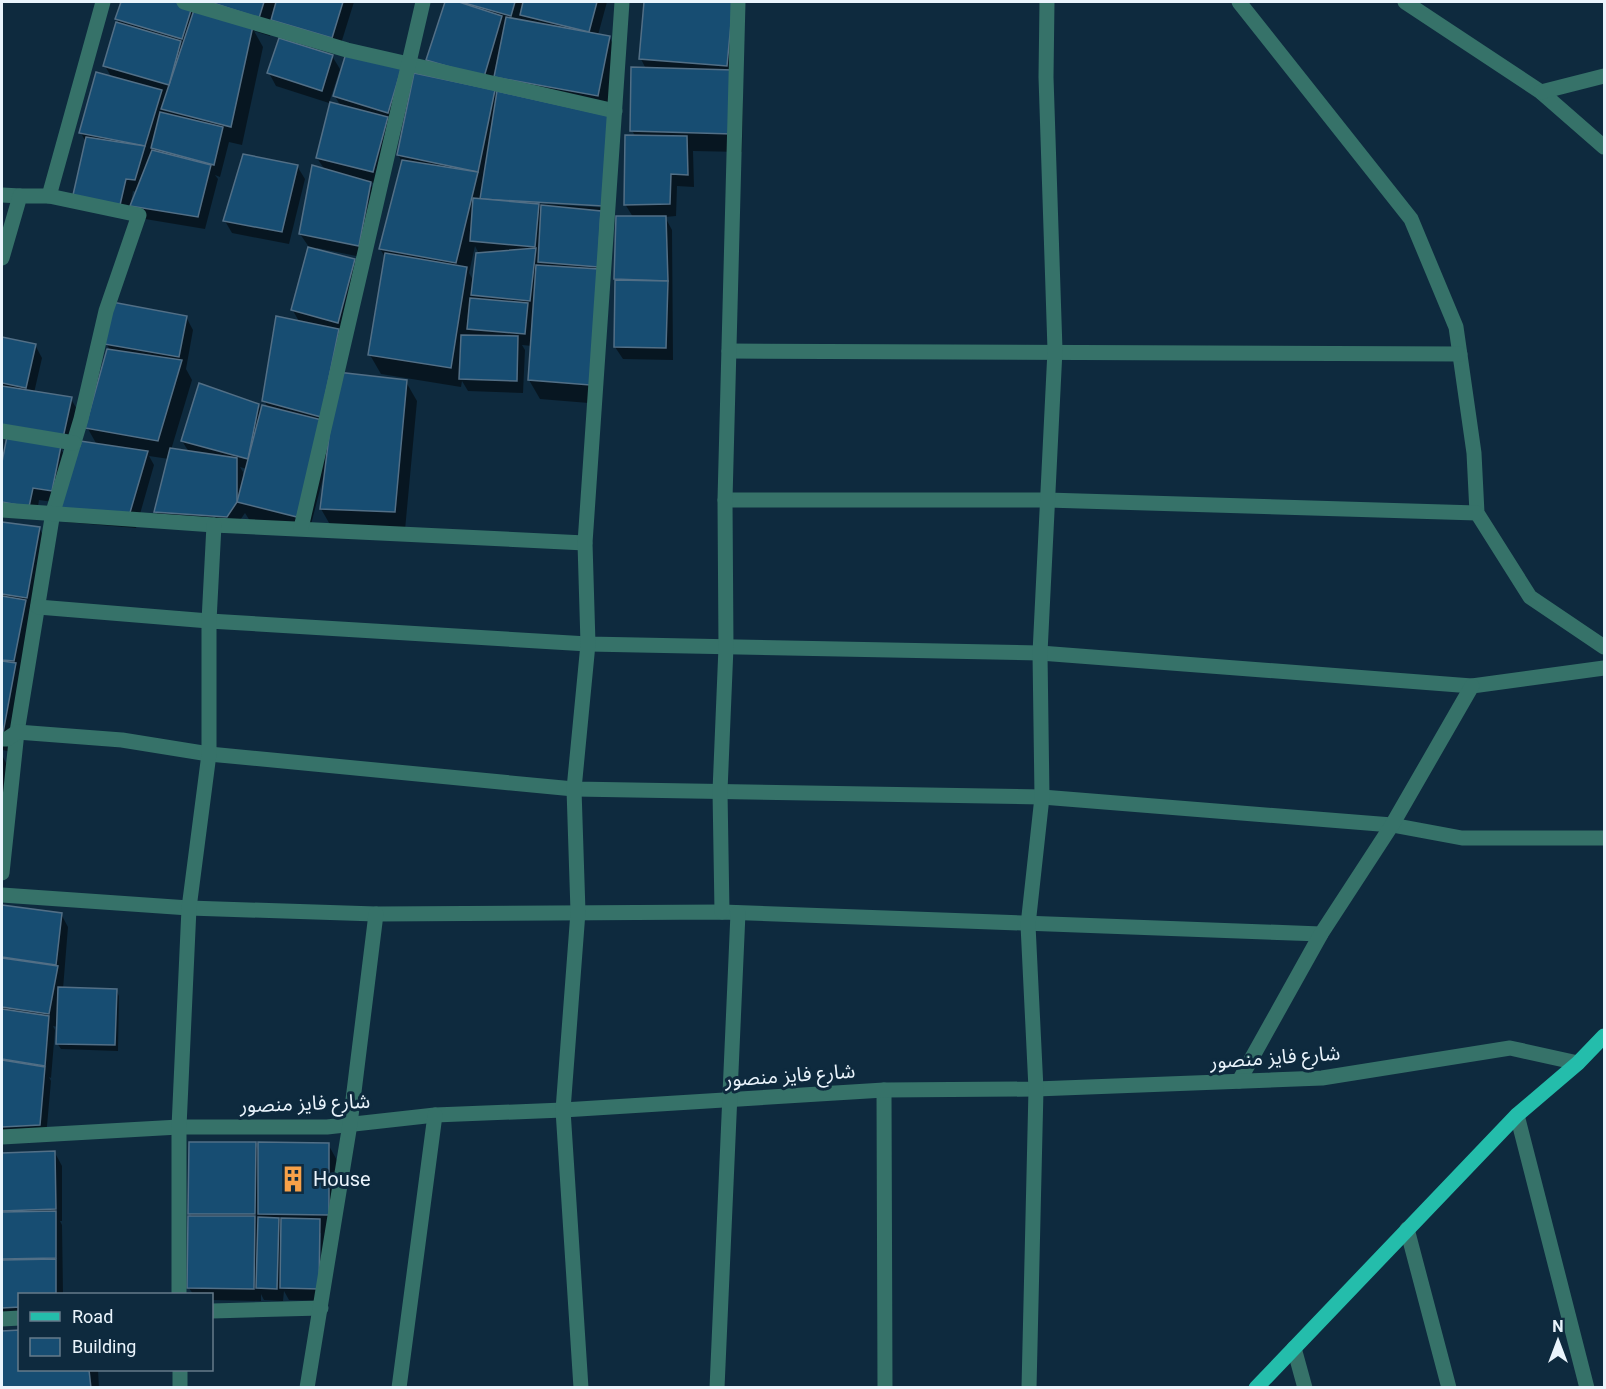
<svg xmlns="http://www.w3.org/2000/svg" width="1606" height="1389" viewBox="0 0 1606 1389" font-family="Roboto,'Noto Sans Arabic',sans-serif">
<rect width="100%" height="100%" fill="#0e2a3e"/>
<!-- shadow -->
<g fill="#0007" fill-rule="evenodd">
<path d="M122 2H170L191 8 182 2H354L339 50 274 23 270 36 254 31 263 47 242 145 229 142 220 177 215 175 218 179 205 229 139 218 130 204 127 217 81 133 112 78 105 66 120 25 117 19ZM133 191 137 192 133 203 131 202Z"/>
<path d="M446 2H607L598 35 609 37 620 56 601 404 540 399 529 380 532 346 522 345 525 350 523 393 468 391 462 381 461 387 381 374 370 355 386 258 380 249 403 163 398 155 435 73 428 60ZM495 76 498 99 494 91ZM494 198 610 205V208L494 201ZM475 246 479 254 474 282 469 273Z"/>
<polygon points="645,2 739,2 738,81 743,90 742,152 693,151 694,187 677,186 676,216 665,217 672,230 673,360 623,359 615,347 618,217 633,217 625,204 635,136 632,130 646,69 641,59"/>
<polygon points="332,56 340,69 329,103 276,86 269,73"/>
<path d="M401 68 380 184 369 182 377 196 366 258 317 248 316 251 354 261 362 273 344 374 406 382 417 401 405 530 332 528 321 509 323 478 308 536 250 521 245 513 234 529 163 524 156 512 169 459 149 456 154 465 136 528 65 522 58 510 60 503 39 500 36 519 2 511V470L7 439 2 438V339L35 345 42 358 34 393 71 399 78 411 69 450 61 449 67 460 97 445 87 427 110 350 106 343 186 317 193 330 186 369 192 380 171 450 189 452 182 441 258 405 262 412 268 408 264 400 300 323 292 309 309 247 300 234 325 170 317 158 341 107 335 96ZM240 467 247 469 243 481V472Z"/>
<polygon points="297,166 305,179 289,244 232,233 225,221"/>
<polygon points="2,523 39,528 46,541 33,610 29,609 36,620 14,752 2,750"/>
<polygon points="2,755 7,765 2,821"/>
<polygon points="2,907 61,914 68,927 63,989 116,990 119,996 118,1051 61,1049 57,1043 58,1027 53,1026 55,1030 51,1078 49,1077 51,1081 46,1137 2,1140"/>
<path d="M255 1144 259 1152 328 1144 339 1164 325 1301 289 1300 284 1291 283 1301 264 1300 261 1294V1301L212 1300V1294H193L189 1288 192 1217 190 1213ZM318 1233H321L320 1296Z"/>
<polygon points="55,1153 62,1166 62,1221 60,1221 62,1225 63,1294 20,1294 20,1320 2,1321 2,1155"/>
<polygon points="2,1332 20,1332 20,1370 98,1370 99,1388 2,1388"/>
</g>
<!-- building -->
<g fill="#174d72" stroke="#526f86" stroke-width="1.5">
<polygon points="121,2 175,2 192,7 182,39 115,19"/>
<polygon points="210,2 264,2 259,18"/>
<polygon points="276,2 343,2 332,38 271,20"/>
<polygon points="445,2 459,2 502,16 484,77 426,60"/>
<polygon points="461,2 515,2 511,16"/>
<polygon points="523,2 597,2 589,32 520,15"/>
<polygon points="644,2 733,2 727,66 639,59"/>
<polygon points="195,7 253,26 231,127 161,109"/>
<polygon points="506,17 610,36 598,96 494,77"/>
<polygon points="116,22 181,41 169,85 103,66"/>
<polygon points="279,38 333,55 322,91 267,73"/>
<polygon points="347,50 402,67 388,113 333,96"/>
<polygon points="631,67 733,70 732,134 630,131"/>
<polygon points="96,72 162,90 145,146 79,133"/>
<polygon points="414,73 495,90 478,172 397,155"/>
<polygon points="497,91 610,116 603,206 480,199"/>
<polygon points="330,102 388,117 373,172 316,158"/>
<polygon points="160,112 223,127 214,165 151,148"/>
<polygon points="625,135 687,136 688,175 671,174 670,204 624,205"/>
<polygon points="86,137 145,146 135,180 126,179 120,205 73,195"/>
<polygon points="152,150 211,165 198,217 130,206"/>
<polygon points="243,154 298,165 282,232 223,221"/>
<polygon points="402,160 478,172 456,263 379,249"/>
<polygon points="312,165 371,182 359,246 299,234"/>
<polygon points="473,198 539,204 535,247 470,241"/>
<polygon points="541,205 601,211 598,267 538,262"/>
<polygon points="616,216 666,216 668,281 614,279"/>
<polygon points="308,247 355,259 338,323 291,310"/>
<polygon points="536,248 530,301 471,295 476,253"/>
<polygon points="385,253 467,267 451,368 368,355"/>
<polygon points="536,265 599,269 590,385 528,380"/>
<polygon points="615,280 668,281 666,348 614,347"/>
<polygon points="470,298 528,303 525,334 467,329"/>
<polygon points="112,302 187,316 179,357 104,344"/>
<polygon points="276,316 339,329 321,417 262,401"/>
<polygon points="461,335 518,336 517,381 459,379"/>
<polygon points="2,337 36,344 26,388 2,383"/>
<polygon points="107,349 182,360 158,441 85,428"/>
<polygon points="337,372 407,380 395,512 320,509"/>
<polygon points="199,383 259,404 248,459 181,441"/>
<polygon points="2,386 72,397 63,438 2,428"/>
<polygon points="262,405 322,420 297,517 237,502"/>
<polygon points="7,436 61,446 52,491 33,488 29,507 2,502 2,462"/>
<polygon points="80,441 148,451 129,516 56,510"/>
<polygon points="170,448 237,458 237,502 227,517 154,512"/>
<polygon points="2,522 40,527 27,598 2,594"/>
<polygon points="2,596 26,600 14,661 2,660"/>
<polygon points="2,661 16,663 3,733 2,733"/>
<polygon points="2,905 62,913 56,965 2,957"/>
<polygon points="2,958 58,966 49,1014 2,1007"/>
<polygon points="58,987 117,989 115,1045 56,1044"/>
<polygon points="2,1009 49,1016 45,1066 2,1059"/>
<polygon points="2,1060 45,1067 40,1125 2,1127"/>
<polygon points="189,1142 256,1142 255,1214 188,1214"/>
<polygon points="258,1142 329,1143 329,1215 258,1214"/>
<polygon points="55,1151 56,1209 2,1211 2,1153"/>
<polygon points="56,1211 56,1258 2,1259 2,1212"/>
<polygon points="188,1216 255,1216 254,1289 187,1288"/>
<polygon points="258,1217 279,1218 277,1289 256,1288"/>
<polygon points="281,1218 320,1219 319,1289 280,1288"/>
<polygon points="56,1259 56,1294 20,1294 20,1307 2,1308 2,1260"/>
<polygon points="20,1330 20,1370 89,1370 91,1388 2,1388 2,1331"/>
</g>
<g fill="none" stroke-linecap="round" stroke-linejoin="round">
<!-- minor -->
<g stroke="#367269" stroke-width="15">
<polyline points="184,2 347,50 615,111"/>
<polyline points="1239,2 1411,219 1456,327 1474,453 1477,513 1530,597 1604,647"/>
<polyline points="1405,2 1541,92 1604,147"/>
<polyline points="1541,92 1604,76"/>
<polyline points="2,195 20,196"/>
<polyline points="49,196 103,2"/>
<polyline points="2,258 20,196 49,196 139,215 106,311 81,419 53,512 17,732 2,873"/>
<polyline points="729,351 1460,354"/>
<polyline points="2,431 74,443"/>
<polyline points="725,500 1047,500 1477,513"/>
<polyline points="2,510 214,525 585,543"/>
<polyline points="301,528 423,2"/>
<polyline points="38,607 209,621 588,644 1040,653 1472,686 1604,668"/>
<polyline points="2,739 7,739 17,732 122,740 209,754 574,789 1042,797 1392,825 1462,838 1604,838"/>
<polyline points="2,895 189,908 376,914 722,912 1321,934"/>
<polyline points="722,912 720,791 726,647 725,500 738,2"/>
<polyline points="1239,1081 1321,934 1392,825 1472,686"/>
<polyline points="884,1090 885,1388"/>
<polyline points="1517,1115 1587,1388"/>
<polyline points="2,1137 179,1127 327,1127 435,1115 563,1110 884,1090 1036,1089 1322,1078 1510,1048 1578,1063"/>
<polyline points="1407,1229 1449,1388"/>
<polyline points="179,1294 179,1127 189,908 209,754 209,621 214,525"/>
<polyline points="212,1311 321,1308"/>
<polyline points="2,1319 20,1318"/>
<polyline points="1294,1348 1305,1388"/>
<polyline points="180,1370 180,1388"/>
<polyline points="307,1388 350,1124 376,914"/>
<polyline points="399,1388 435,1115"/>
<polyline points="581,1388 563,1110 578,912 574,789 588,644 585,543 622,2"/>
<polyline points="717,1388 738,913"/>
<polyline points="1029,1388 1036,1089 1028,925 1042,797 1040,653 1055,350 1046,77 1047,2"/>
</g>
<!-- major -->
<polyline stroke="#24bdab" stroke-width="15" points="1256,1388 1517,1115 1578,1063 1604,1036"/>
</g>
<!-- icons -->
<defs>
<g id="building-bare" transform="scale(2.07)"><path d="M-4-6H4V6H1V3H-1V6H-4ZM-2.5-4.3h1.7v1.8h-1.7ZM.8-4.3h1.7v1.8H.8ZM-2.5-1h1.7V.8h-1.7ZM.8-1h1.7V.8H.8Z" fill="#f7a149" stroke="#0e2a3e" stroke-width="2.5" paint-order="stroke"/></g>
</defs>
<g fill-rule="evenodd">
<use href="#building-bare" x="293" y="1179"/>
</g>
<g text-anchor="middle" stroke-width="6" stroke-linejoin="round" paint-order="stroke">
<!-- street labels -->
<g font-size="20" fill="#eaf4fc" stroke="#0e2a3e">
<text transform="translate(1275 1057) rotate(-4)" y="7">شارع فايز منصور</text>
<text transform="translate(790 1075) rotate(-4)" y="7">شارع فايز منصور</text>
<text transform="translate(305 1103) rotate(-2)" y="7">شارع فايز منصور</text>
</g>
<!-- poi labels -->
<g font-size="20" fill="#eaf4fc" stroke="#0e2a3e" text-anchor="start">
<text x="313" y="1186">House</text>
</g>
</g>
<!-- border -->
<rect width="1606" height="1389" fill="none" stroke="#eaf4fc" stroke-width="6"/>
<!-- legend -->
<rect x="18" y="1293" width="195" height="78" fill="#0e2a3e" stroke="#667b8a" stroke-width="1.5"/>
<rect x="30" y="1312" width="30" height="9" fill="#24bdab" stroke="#667b8a" stroke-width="1.5"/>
<text x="72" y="1323" font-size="18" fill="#eaf4fc">Road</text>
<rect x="30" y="1338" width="30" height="18" fill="#174d72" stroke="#667b8a" stroke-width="1.5"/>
<text x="72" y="1353" font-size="18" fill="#eaf4fc">Building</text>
<!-- north arrow -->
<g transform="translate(1558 1341)" stroke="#0e2a3e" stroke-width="4.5" paint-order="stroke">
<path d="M0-4.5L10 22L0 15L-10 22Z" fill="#eaf4fc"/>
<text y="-9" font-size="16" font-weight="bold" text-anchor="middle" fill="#eaf4fc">N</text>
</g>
</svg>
